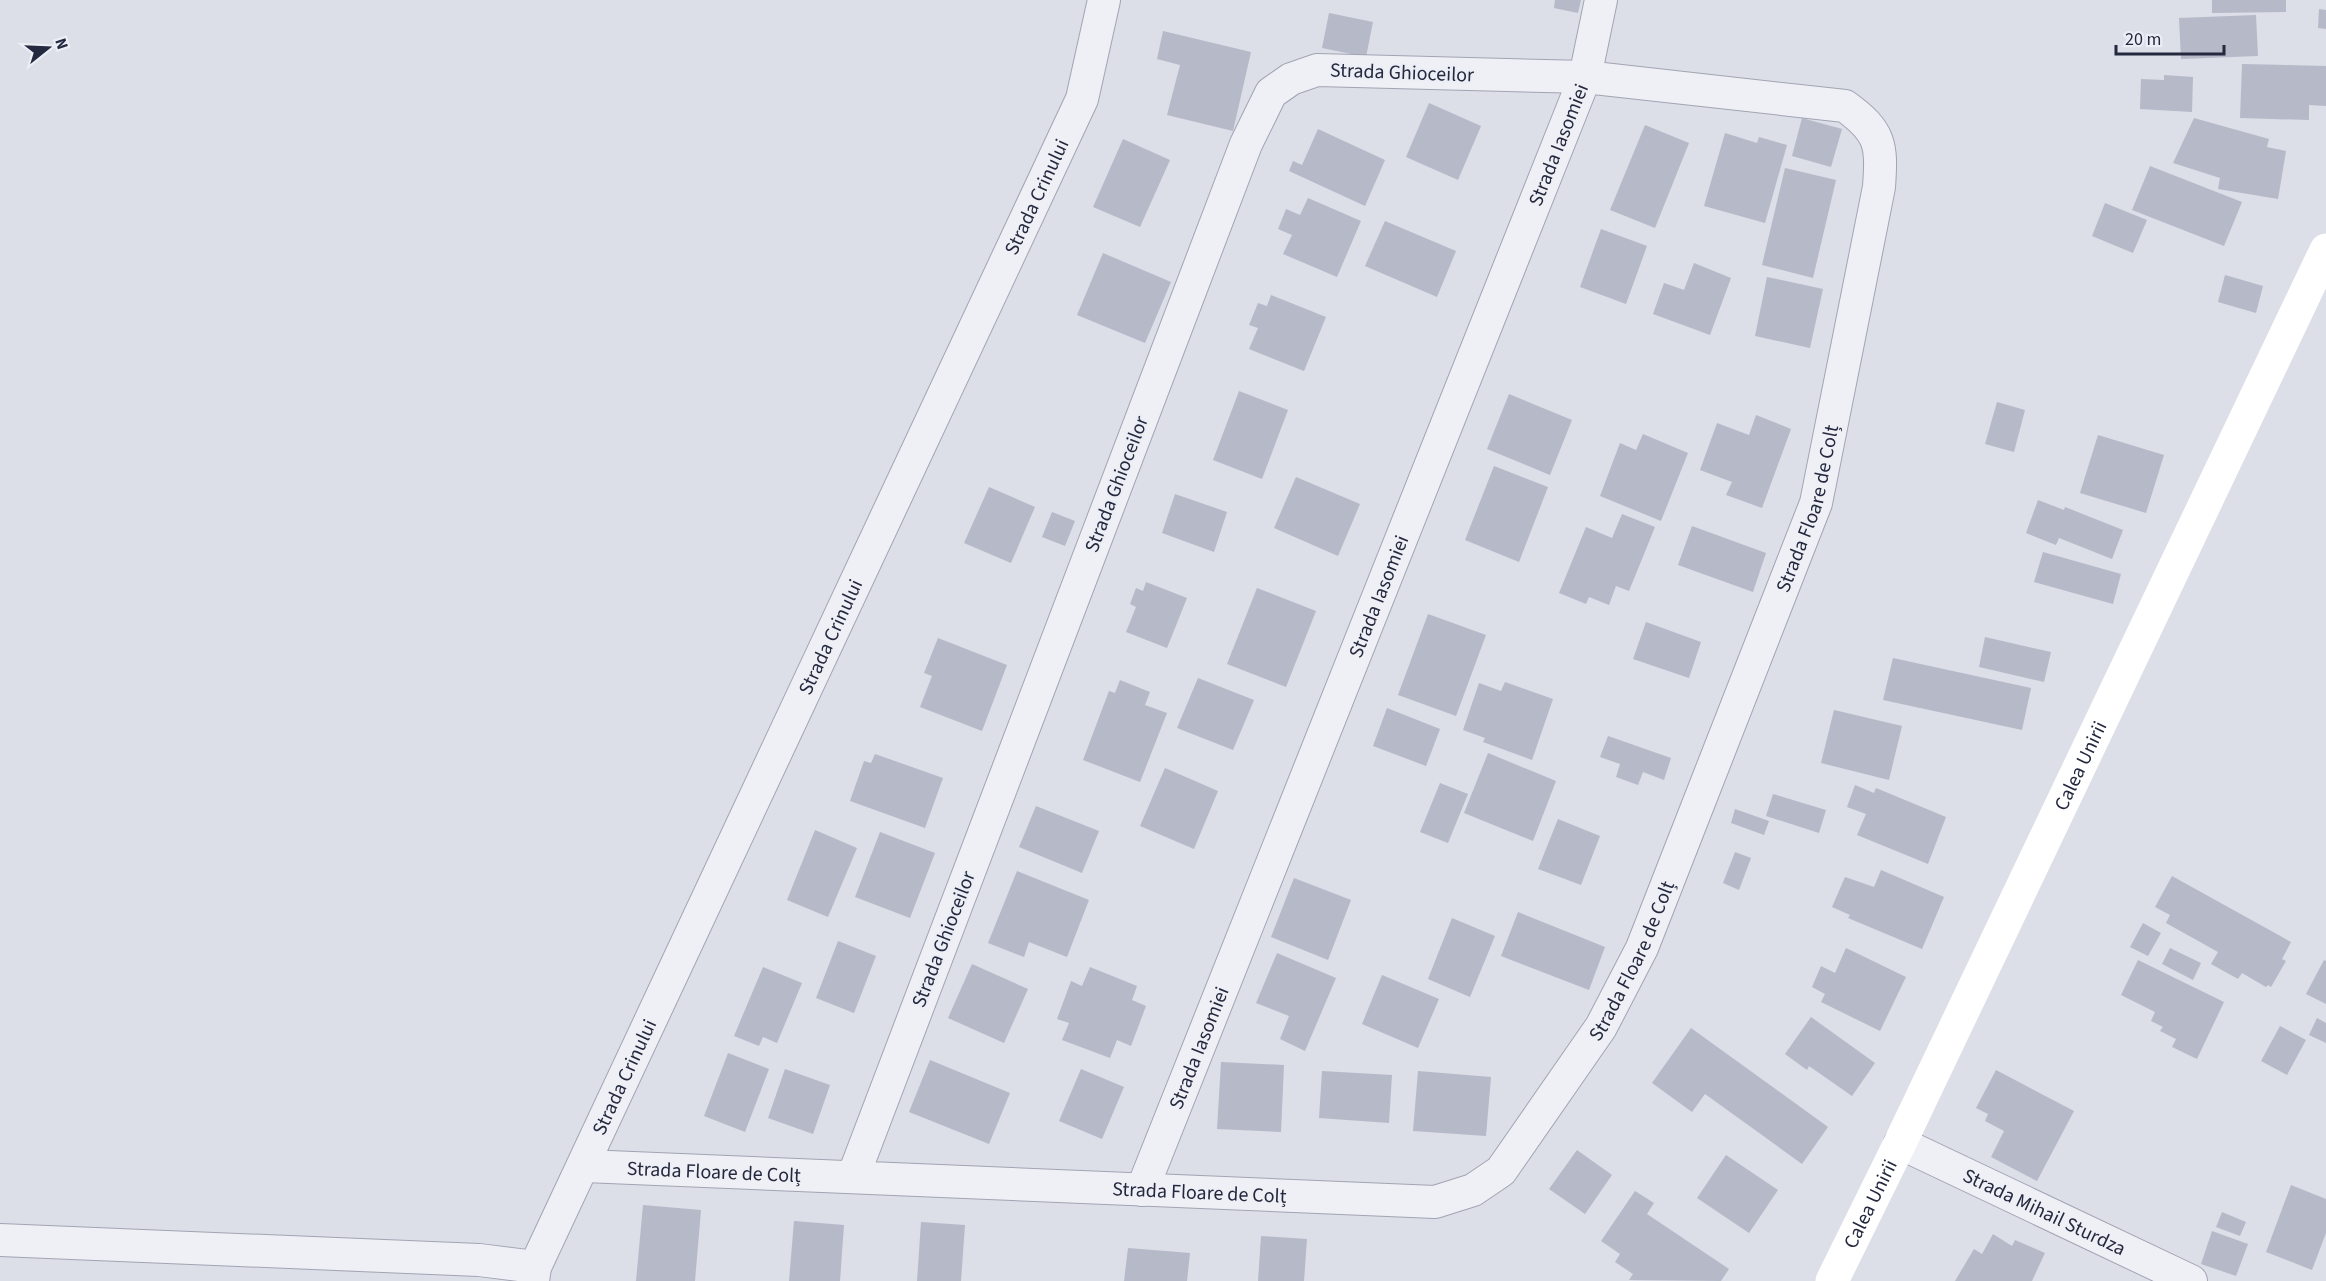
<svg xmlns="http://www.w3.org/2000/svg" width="2326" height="1281" viewBox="0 0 2326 1281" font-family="'Source Sans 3',sans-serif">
<rect width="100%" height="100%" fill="#dcdee8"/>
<!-- building -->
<g fill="#b6b9c8">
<polygon points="1555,0 1581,0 1578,13 1554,8"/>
<polygon points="2212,0 2286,0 2286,12 2212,13"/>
<polygon points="2319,9 2326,10 2326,29 2318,28"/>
<polygon points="1329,13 1373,22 1366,57 1322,48"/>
<polygon points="2256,15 2258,56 2181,59 2179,18"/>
<polygon points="1163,31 1251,52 1233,131 1167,115 1180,65 1157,59"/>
<polygon points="2242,64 2326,66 2326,106 2309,105 2309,120 2240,118"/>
<polygon points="2164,75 2193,77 2192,112 2140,109 2141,79 2164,80"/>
<polygon points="1429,103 1481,126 1458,180 1406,157"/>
<polygon points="1802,118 1842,129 1831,167 1792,156"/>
<polygon points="2194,118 2269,139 2267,147 2286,151 2278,199 2218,189 2220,178 2173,163"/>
<polygon points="1645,125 1689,143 1655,228 1610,210"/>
<polygon points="1318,129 1385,160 1365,206 1289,171 1293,161 1302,165"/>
<polygon points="1725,133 1757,143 1759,137 1787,145 1765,223 1704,206"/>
<polygon points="1123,139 1170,160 1140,227 1093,207"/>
<polygon points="2150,166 2242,202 2224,246 2132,210"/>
<polygon points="1785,168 1836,180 1813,278 1762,265"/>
<polygon points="1308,198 1361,221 1337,277 1283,254 1292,235 1278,229 1286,209 1300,215"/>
<polygon points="2105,203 2147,220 2133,253 2092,236"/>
<polygon points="1385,221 1456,251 1437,297 1365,266"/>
<polygon points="1601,229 1647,246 1626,304 1580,287"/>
<polygon points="1103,253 1171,282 1145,343 1077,315"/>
<polygon points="1694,263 1731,278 1710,335 1653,314 1664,283 1684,290"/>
<polygon points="2225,275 2263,286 2256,313 2218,302"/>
<polygon points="1767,277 1823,289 1810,348 1755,336"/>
<polygon points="1271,295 1326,317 1304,371 1249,349 1258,328 1249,325 1258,303 1267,306"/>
<polygon points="1239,391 1288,410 1262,479 1213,460"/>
<polygon points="1509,394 1572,420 1550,475 1487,449"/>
<polygon points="1997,402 2025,410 2014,452 1985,444"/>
<polygon points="1756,415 1791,429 1762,508 1726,495 1732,482 1700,470 1717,423 1749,435"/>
<polygon points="1643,434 1688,453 1661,521 1600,496 1620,443 1636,450"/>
<polygon points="2098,435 2164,455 2146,513 2080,493"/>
<polygon points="1494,466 1548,487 1519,562 1465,540"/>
<polygon points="1296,477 1360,504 1338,556 1274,528"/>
<polygon points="989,487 1035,507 1011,563 964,543"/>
<polygon points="1175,494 1227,512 1214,552 1162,533"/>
<polygon points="2038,500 2064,510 2065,507 2123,530 2112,559 2059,538 2056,545 2026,533"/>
<polygon points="1052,512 1075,521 1065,546 1042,537"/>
<polygon points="1622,514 1655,527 1629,591 1616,586 1609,605 1589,597 1586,604 1559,593 1586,527 1612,538"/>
<polygon points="1692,526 1766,553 1753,592 1678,565"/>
<polygon points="2043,552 2121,574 2113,604 2034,582"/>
<polygon points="1146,582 1187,598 1167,648 1126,632 1136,607 1130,604 1136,588 1143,591"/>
<polygon points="1257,588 1316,611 1286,687 1227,664"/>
<polygon points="1428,614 1486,635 1456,716 1398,695"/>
<polygon points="1646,622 1701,642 1689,678 1633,659"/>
<polygon points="1985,637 2051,652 2044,682 1979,667"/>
<polygon points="938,638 1007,665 982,731 920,707 932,676 924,673"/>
<polygon points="1893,658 2031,688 2022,730 1883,700"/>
<polygon points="1198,678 1254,700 1233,750 1177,728"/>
<polygon points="1120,680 1150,692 1145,705 1167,713 1140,782 1083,760 1109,691 1115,693"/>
<polygon points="1505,682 1553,699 1532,760 1483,742 1485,738 1463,730 1479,683 1501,691"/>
<polygon points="1387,708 1440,729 1426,766 1373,746"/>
<polygon points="1834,710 1902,726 1889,780 1821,763"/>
<polygon points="1608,736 1671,758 1664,780 1643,772 1638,785 1616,777 1620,764 1600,757"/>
<polygon points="1488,753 1556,781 1533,841 1464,813"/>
<polygon points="875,754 943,778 925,828 850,801 864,761 871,763"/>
<polygon points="1165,768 1218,791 1194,849 1140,826"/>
<polygon points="1440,783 1468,794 1448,843 1420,832"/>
<polygon points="1855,785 1874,793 1876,788 1946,817 1928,864 1857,835 1866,814 1847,807"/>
<polygon points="1773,794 1826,810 1819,833 1766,816"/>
<polygon points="1036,806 1099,831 1082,873 1019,847"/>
<polygon points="1735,809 1769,821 1764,835 1731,823"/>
<polygon points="1558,819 1600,836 1581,885 1538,869"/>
<polygon points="815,830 857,848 828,917 787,900"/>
<polygon points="880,832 935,853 910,918 855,897"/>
<polygon points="1735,852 1751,858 1739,890 1723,883"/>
<polygon points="1881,870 1944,897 1922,949 1848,918 1850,915 1832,907 1845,877 1874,887"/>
<polygon points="1017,871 1089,900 1067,957 1029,942 1024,957 988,943"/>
<polygon points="2172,876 2291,942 2282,959 2286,961 2271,987 2268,985 2266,987 2242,973 2238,979 2211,964 2218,952 2166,923 2170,915 2155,907"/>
<polygon points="1294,878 1351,900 1328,960 1271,937"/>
<polygon points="1518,912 1605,947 1589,990 1501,956"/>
<polygon points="1452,918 1495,936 1470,997 1428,979"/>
<polygon points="2143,923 2161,933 2148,956 2130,947"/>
<polygon points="838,941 876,956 854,1013 816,998"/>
<polygon points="1846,948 1906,977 1880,1031 1821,1002 1825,994 1812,987 1821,966 1835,973"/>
<polygon points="2170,948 2201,963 2193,980 2162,964"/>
<polygon points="1277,953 1336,978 1305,1051 1280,1039 1289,1016 1256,1003"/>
<polygon points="2138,960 2224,1002 2197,1059 2172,1047 2176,1039 2160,1031 2163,1027 2151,1021 2155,1012 2121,995"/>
<polygon points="2324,960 2326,961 2326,1004 2306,994"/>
<polygon points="972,964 1028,989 1004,1043 948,1018"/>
<polygon points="763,967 802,983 777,1043 763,1037 759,1046 734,1036"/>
<polygon points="1090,967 1137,986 1132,1000 1146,1006 1131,1046 1117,1040 1110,1058 1062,1040 1069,1023 1057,1019 1071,981 1082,986"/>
<polygon points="1382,975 1439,999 1418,1048 1362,1024"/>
<polygon points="1811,1017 1875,1063 1852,1096 1809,1066 1807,1070 1785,1054"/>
<polygon points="2317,1018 2326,1023 2326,1043 2309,1035"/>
<polygon points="2280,1026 2306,1040 2287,1075 2261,1061"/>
<polygon points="1691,1028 1828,1127 1802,1164 1705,1094 1692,1112 1652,1083"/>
<polygon points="728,1053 769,1069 745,1132 704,1116"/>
<polygon points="930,1060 1010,1093 989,1144 909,1112"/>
<polygon points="1221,1062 1284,1065 1281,1132 1217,1129"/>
<polygon points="785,1069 830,1085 813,1134 768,1118"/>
<polygon points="1081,1069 1124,1087 1102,1139 1059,1121"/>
<polygon points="1996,1070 2074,1111 2037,1181 1991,1157 2004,1131 1985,1121 1988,1114 1976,1108"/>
<polygon points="1322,1071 1392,1075 1389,1123 1319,1118"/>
<polygon points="1418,1071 1491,1077 1486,1136 1413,1131"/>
<polygon points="1577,1150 1612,1175 1585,1214 1549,1189"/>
<polygon points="1726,1155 1778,1190 1749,1233 1697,1198"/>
<polygon points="2291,1185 2326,1199 2326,1233 2312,1270 2266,1252"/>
<polygon points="1635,1191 1654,1203 1647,1214 1729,1269 1721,1281 1629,1280 1633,1274 1615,1262 1620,1254 1601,1241"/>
<polygon points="643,1205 701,1210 695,1281 636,1281"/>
<polygon points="2222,1212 2246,1222 2240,1236 2216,1227"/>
<polygon points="794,1221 844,1225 840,1281 789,1281"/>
<polygon points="921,1222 965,1225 961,1281 917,1281"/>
<polygon points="2212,1231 2248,1244 2236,1276 2201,1264"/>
<polygon points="1993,1234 2012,1246 2015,1240 2045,1253 2032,1281 1955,1281 1974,1249 1982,1254"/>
<polygon points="1261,1236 1307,1239 1304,1281 1258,1281"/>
<polygon points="1128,1248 1190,1253 1187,1281 1124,1281"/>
</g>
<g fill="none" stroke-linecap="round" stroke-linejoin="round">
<!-- minor casing -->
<g stroke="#a1a4b2" stroke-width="34">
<g id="minor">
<path id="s1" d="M1900 1143 2191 1281"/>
<path id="s2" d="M585 1166 1435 1202 1473 1190 1501 1171 1601 1027 1642 948 1816 503 1879 187C1882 145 1881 132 1845 106L1585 77 1317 70 1291 79 1271 93 1246 144 853 1177"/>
<path id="s3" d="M1142 1190 1585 77 1601 0"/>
<polyline points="0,1240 479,1260 535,1267"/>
<path id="s4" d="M533 1281 535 1267 1082 99 1104 0"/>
</g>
</g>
<!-- minor -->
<use href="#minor" stroke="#eff0f6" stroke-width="32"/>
<!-- secondary -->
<path stroke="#fff" stroke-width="33" id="s5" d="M1832 1281 1900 1143 2326 250"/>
</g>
<g text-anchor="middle" stroke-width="4.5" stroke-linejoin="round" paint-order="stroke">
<!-- street labels -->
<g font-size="20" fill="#24293f" stroke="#ebeef5">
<text transform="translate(1402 72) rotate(2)" y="7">Strada Ghioceilor</text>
<text dy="7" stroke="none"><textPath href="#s3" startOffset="1125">Strada Iasomiei</textPath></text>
<text dy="7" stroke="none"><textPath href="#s4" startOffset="1196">Strada Crinului</textPath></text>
<text transform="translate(1116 484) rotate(-69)" y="7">Strada Ghioceilor</text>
<text dy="7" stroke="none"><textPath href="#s2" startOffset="1659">Strada Floare de Colț</textPath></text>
<text dy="7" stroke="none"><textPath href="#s3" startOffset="639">Strada Iasomiei</textPath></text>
<text dy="7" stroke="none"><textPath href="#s4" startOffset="710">Strada Crinului</textPath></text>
<text dy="7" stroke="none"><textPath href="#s5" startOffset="572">Calea Unirii</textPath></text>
<text transform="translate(943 939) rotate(-69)" y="7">Strada Ghioceilor</text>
<text dy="7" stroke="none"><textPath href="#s2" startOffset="1173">Strada Floare de Colț</textPath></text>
<text dy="7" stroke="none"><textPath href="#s3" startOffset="153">Strada Iasomiei</textPath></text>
<text dy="7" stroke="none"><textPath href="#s4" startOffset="224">Strada Crinului</textPath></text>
<text dy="7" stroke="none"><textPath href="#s2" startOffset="129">Strada Floare de Colț</textPath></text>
<text dy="7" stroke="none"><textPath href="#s2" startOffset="615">Strada Floare de Colț</textPath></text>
<text dy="7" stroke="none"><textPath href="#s5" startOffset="86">Calea Unirii</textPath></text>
<text dy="7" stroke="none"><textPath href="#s1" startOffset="160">Strada Mihail Sturdza</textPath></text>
</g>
</g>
<!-- north arrow -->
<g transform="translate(48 48) rotate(72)" stroke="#ebeef5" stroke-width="4.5" paint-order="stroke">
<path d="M0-4.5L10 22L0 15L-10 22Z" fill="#24293f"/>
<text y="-9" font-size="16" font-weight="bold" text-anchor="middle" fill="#24293f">N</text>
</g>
<!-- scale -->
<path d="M2116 45v9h108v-9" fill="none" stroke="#24293f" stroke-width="3"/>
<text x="2125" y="45" font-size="18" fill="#24293f" stroke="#ebeef5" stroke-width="4.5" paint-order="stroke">20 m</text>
</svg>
